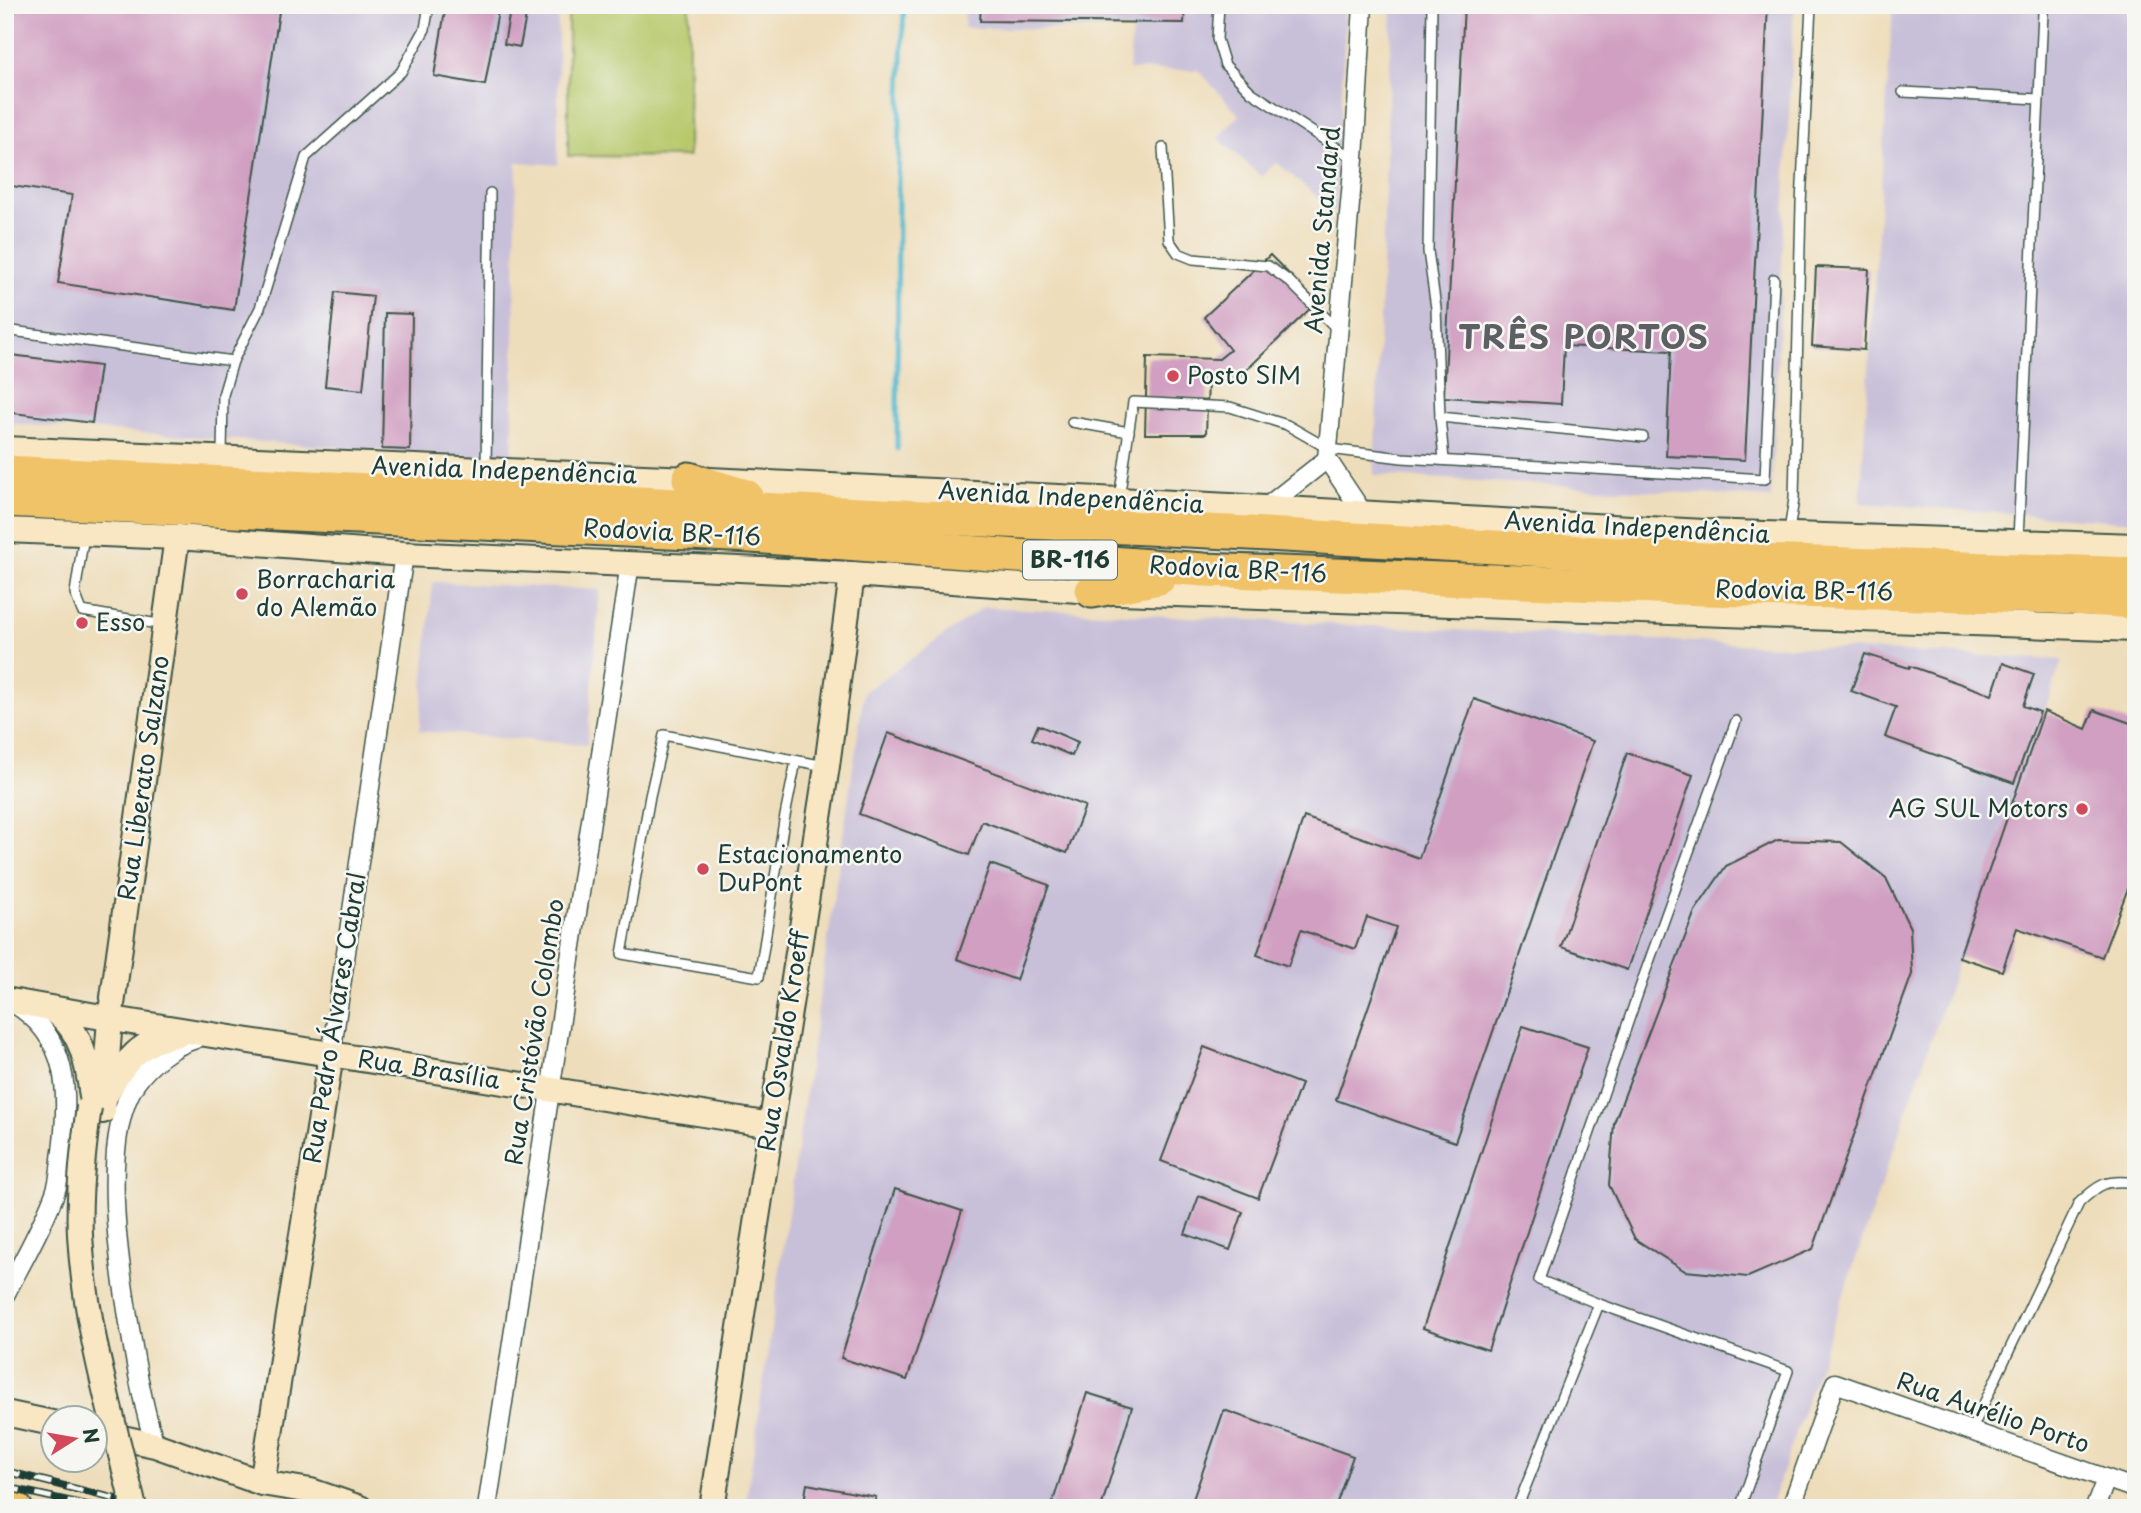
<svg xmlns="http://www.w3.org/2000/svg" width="2141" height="1513" viewBox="0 0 2141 1513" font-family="'Playpen Sans',sans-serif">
<rect width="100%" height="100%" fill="#f6f6f2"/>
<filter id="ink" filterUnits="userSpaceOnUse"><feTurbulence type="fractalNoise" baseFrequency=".0143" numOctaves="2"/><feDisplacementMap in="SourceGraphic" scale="14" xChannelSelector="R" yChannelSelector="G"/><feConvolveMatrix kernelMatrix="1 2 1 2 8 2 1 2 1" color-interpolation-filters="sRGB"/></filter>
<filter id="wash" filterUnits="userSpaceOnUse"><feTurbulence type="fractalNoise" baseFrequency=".00686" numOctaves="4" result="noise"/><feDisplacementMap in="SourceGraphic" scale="28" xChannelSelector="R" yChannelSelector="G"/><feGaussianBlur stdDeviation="1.57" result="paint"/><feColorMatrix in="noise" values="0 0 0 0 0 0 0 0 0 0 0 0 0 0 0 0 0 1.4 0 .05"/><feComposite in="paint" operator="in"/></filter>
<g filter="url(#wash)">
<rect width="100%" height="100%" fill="#eeddba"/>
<!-- industrial -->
<g fill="#c8bfd8">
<polygon points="5,5 558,5 558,165 517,162 512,460 5,423"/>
<polygon points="965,5 1346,5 1336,213 1276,162 1262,177 1218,138 1239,115 1198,70 1129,70 1132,29 964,28"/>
<polygon points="1392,5 1794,5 1771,498 1374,475"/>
<polygon points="1893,5 2136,5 2136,522 1860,503"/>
<polygon points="433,582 600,590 587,745 419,731"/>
<polygon points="984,607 2062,660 1770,1508 745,1508 864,692"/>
</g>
<!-- green -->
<polygon fill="#b7c96c" stroke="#6b8350" stroke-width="2" points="568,5 689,5 688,157 568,156"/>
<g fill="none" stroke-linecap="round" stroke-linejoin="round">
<!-- stream -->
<polyline stroke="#4fb7cd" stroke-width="5" points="897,449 898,183 904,5"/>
</g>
<g id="blocks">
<!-- building -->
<g fill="#d09fc1">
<polygon points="5,5 280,5 234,310 58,283 72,195 5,185"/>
<polygon points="446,5 499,5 485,85 434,76"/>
<polygon points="511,5 528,5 520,47 504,44"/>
<polygon points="981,5 1185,5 1184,23 980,21"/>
<polygon points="1464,5 1768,5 1745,460 1666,456 1671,351 1564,346 1561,404 1444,397"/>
<polygon points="1270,255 1317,302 1234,382 1208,381 1206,434 1145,434 1147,357 1219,359 1230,350 1204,317"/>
<polygon points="1816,267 1869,269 1864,350 1812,346"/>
<polygon points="335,292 373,296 363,390 325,386"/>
<polygon points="385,313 412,314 410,450 382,449"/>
<polygon points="11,355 100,366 92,423 5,412"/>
<polygon points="1865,654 1909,668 1910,666 1992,695 2003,663 2034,674 2023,706 2040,712 2014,783 1885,737 1896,707 1851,691"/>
<polygon points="1474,699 1593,741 1455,1142 1336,1100 1396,927 1367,917 1355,949 1301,930 1288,966 1257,955 1304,817 1419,858"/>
<polygon points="2094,710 2136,725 2136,867 2102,957 2017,928 2002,971 1959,957 2044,711 2086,729"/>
<polygon points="1038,725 1078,742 1072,756 1032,739"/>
<polygon points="888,733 1085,806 1067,853 982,821 969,855 859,814"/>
<polygon points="1627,753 1693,775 1627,970 1561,947"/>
<polygon points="1778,840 1841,842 1886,878 1910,928 1912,974 1813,1249 1748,1277 1685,1271 1635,1239 1609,1185 1614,1123 1695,911 1726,866"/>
<polygon points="990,864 1049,885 1016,980 957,959"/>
<polygon points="1523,1026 1588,1047 1488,1350 1423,1328"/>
<polygon points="1204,1047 1301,1084 1258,1198 1161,1161"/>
<polygon points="895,1189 962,1211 907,1380 841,1358"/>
<polygon points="1199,1196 1243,1212 1230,1250 1185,1234"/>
<polygon points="1087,1393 1132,1407 1101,1508 1051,1508"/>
<polygon points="1224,1410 1353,1456 1335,1508 1190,1508"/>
<polygon points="807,1484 876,1497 872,1508 803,1508"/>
</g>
</g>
</g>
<g filter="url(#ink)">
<use href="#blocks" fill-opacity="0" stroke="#3e5548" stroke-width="2"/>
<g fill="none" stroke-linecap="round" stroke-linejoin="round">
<!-- lane casing -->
<g stroke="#3e5548" stroke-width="12">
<g id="lane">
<polyline points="1219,5 1217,39 1225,65 1251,92 1354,159"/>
<polyline points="1432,5 1428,251 1436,308 1440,417"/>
<polyline points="1903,92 2039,99"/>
<polyline points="1163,148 1169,240 1178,253 1193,259 1268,266 1289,281 1338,330"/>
<polyline points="5,330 233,361 223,395 222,456"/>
<polyline points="233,361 260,308 306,157 401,72 425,29 429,5"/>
<polyline points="1072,422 1129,432"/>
<polyline points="1444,460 1440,417 1643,437"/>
<polyline points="486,468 490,193"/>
<polyline points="1119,499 1133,402 1230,407 1287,425 1329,449 1402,458 1765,479 1774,279"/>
<polyline points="1789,531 1794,499 1801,204 1811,5"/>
<polyline points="84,535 75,593 82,611 164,625"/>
<polyline points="2018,539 2043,13"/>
<polyline points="1736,721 1645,973 1539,1280 1599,1304 1788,1371 1740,1508"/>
<polyline points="796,761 784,821 759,977 622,954 650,796 664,735 825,766"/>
<path d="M1971 1431 2079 1203C2100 1183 2107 1179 2136 1183"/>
<polyline points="1517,1508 1599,1304"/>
</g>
</g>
<!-- street casing -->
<g stroke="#3e5548" stroke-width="21">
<g id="street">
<polyline points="1363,5 1354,159 1327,459 1363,513"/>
<polyline points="1265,508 1327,459"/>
<polyline points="331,1055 404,554"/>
<path d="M5 1295C22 1262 42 1228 55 1193 60 1180 60 1165 62 1151 69 1093 70 1037 13 1003"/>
<path d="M155 1445C144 1409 137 1373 131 1335 120 1270 98 1140 136 1083 150 1063 173 1046 196 1039"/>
<polyline points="487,1508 630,563"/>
<polyline points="1791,1508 1835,1383 2136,1489"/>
<polyline points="2095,1508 2106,1479"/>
</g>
</g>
<!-- secondary casing -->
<g stroke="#3e5548" stroke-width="28">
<g id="secondary">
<polyline points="5,449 689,479 1119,500 1704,532 2136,546"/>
<polyline points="5,530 177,537 404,554 852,574 1092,591 2136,629"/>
<polyline points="5,1000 119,1020 771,1125"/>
<path d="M49 1008C81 1025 88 1064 92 1097"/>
<path d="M106 1095C123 1062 142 1039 179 1034"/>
<polyline points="103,1111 110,1019 177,537"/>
<polyline points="5,1413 52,1423"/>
<polyline points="94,1432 155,1445 262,1483 311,1491 360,1508"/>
<polyline points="262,1483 331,1055"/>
<polyline points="712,1508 827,766 852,574"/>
</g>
</g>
<!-- primary casing -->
<g stroke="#3e5548" stroke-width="32">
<polyline id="primary" points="5,1506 18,1508"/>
</g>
<!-- highway casing -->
<g stroke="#3e5548" stroke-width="37">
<g id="highway">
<polyline points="5,472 1249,533 1705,559 2136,574"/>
<polyline points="689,479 746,496"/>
<polyline points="5,500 751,536 1204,570 1704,589 2054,597 2136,602"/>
<polyline points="1092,591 1159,578"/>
</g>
</g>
<!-- lane -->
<use href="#lane" stroke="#fff" stroke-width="9"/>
<!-- street -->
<use href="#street" stroke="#fff" stroke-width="18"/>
<!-- secondary -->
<use href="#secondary" stroke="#f9e7c3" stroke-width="24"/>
<!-- primary -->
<use href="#primary" stroke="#f0c369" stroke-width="28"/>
<!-- highway -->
<use href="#highway" stroke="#f0c369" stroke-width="33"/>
<!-- rail casing -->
<g stroke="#1f3d34" stroke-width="8">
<g id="rail">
<polyline points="5,1471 151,1508"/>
<polyline points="5,1487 100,1508"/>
</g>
</g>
<!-- rail -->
<use href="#rail" stroke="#f6f6f2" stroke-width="5" stroke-dasharray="16" stroke-linecap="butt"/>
<!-- secondary-bridge casing -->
<g stroke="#3e5548" stroke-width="28" stroke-linecap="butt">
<path id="secondary-bridge" d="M89 1107C83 1149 78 1193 80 1235 85 1328 113 1418 134 1508"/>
</g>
<!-- secondary-bridge -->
<use href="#secondary-bridge" stroke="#f9e7c3" stroke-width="24"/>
</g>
</g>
<!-- markers -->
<g fill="#d1495b" stroke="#f6f6f2" stroke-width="2.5">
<circle cx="1173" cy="376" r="7"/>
<circle cx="242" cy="594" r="7"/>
<circle cx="82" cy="623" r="7"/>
<circle cx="2082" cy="809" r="7"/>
<circle cx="703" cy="869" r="7"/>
</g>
<g text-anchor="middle" stroke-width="5" stroke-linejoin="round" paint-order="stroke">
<!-- shield labels -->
<rect fill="#f6f6f2" stroke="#60746d" stroke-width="2" x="1023" y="540.5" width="94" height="39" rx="5"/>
<g font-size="23" font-weight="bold" fill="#1f3d34">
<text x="1070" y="568">BR-116</text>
</g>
<!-- street labels -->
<g font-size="24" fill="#1f3d34" stroke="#f6f6f2">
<text transform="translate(1323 230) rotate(-85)" y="8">Avenida Standard</text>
<text transform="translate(504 471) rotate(2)" y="8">Avenida Independência</text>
<text transform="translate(1071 498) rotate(3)" y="8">Avenida Independência</text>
<text transform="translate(1637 528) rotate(3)" y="8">Avenida Independência</text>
<text transform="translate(672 533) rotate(3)" y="8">Rodovia BR-116</text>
<text transform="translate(1238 570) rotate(3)" y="8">Rodovia BR-116</text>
<text transform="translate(1804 591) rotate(1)" y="8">Rodovia BR-116</text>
<text transform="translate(144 778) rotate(-82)" y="8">Rua Liberato Salzano</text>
<text transform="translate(335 1018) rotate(-81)" y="8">Rua Pedro Álvares Cabral</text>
<text transform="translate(535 1032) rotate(-81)" y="8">Rua Cristóvão Colombo</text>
<text transform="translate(784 1041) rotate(-81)" y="8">Rua Osvaldo Kroeff</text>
<text transform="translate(429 1070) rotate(9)" y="8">Rua Brasília</text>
<text transform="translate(1993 1413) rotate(19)" y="8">Rua Aurélio Porto</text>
</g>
<!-- poi labels -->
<g font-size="24" fill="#1f3d34" stroke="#f6f6f2" text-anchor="start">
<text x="1187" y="384">Posto SIM</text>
<text x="256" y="588">Borracharia<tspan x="256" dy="28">do Alemão</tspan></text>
<text x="96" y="631">Esso</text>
<text x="2068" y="817" text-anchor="end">AG SUL Motors</text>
<text x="717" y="863">Estacionamento<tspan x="717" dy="28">DuPont</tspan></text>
</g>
<!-- district labels -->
<g font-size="32" font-weight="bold" letter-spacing="2" fill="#5d5f65" stroke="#f6f6f2">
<text x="1584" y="349">TRÊS PORTOS</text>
</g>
</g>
<!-- margin -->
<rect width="2141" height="1513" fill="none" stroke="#f6f6f2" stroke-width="28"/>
<!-- north arrow -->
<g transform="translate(74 1439) rotate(79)"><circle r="33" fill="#f6f6f2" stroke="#a0aca6" stroke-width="2"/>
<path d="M0-5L12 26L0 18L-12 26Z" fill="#d1495b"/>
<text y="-10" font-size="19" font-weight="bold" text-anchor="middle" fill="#1f3d34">N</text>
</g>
</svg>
